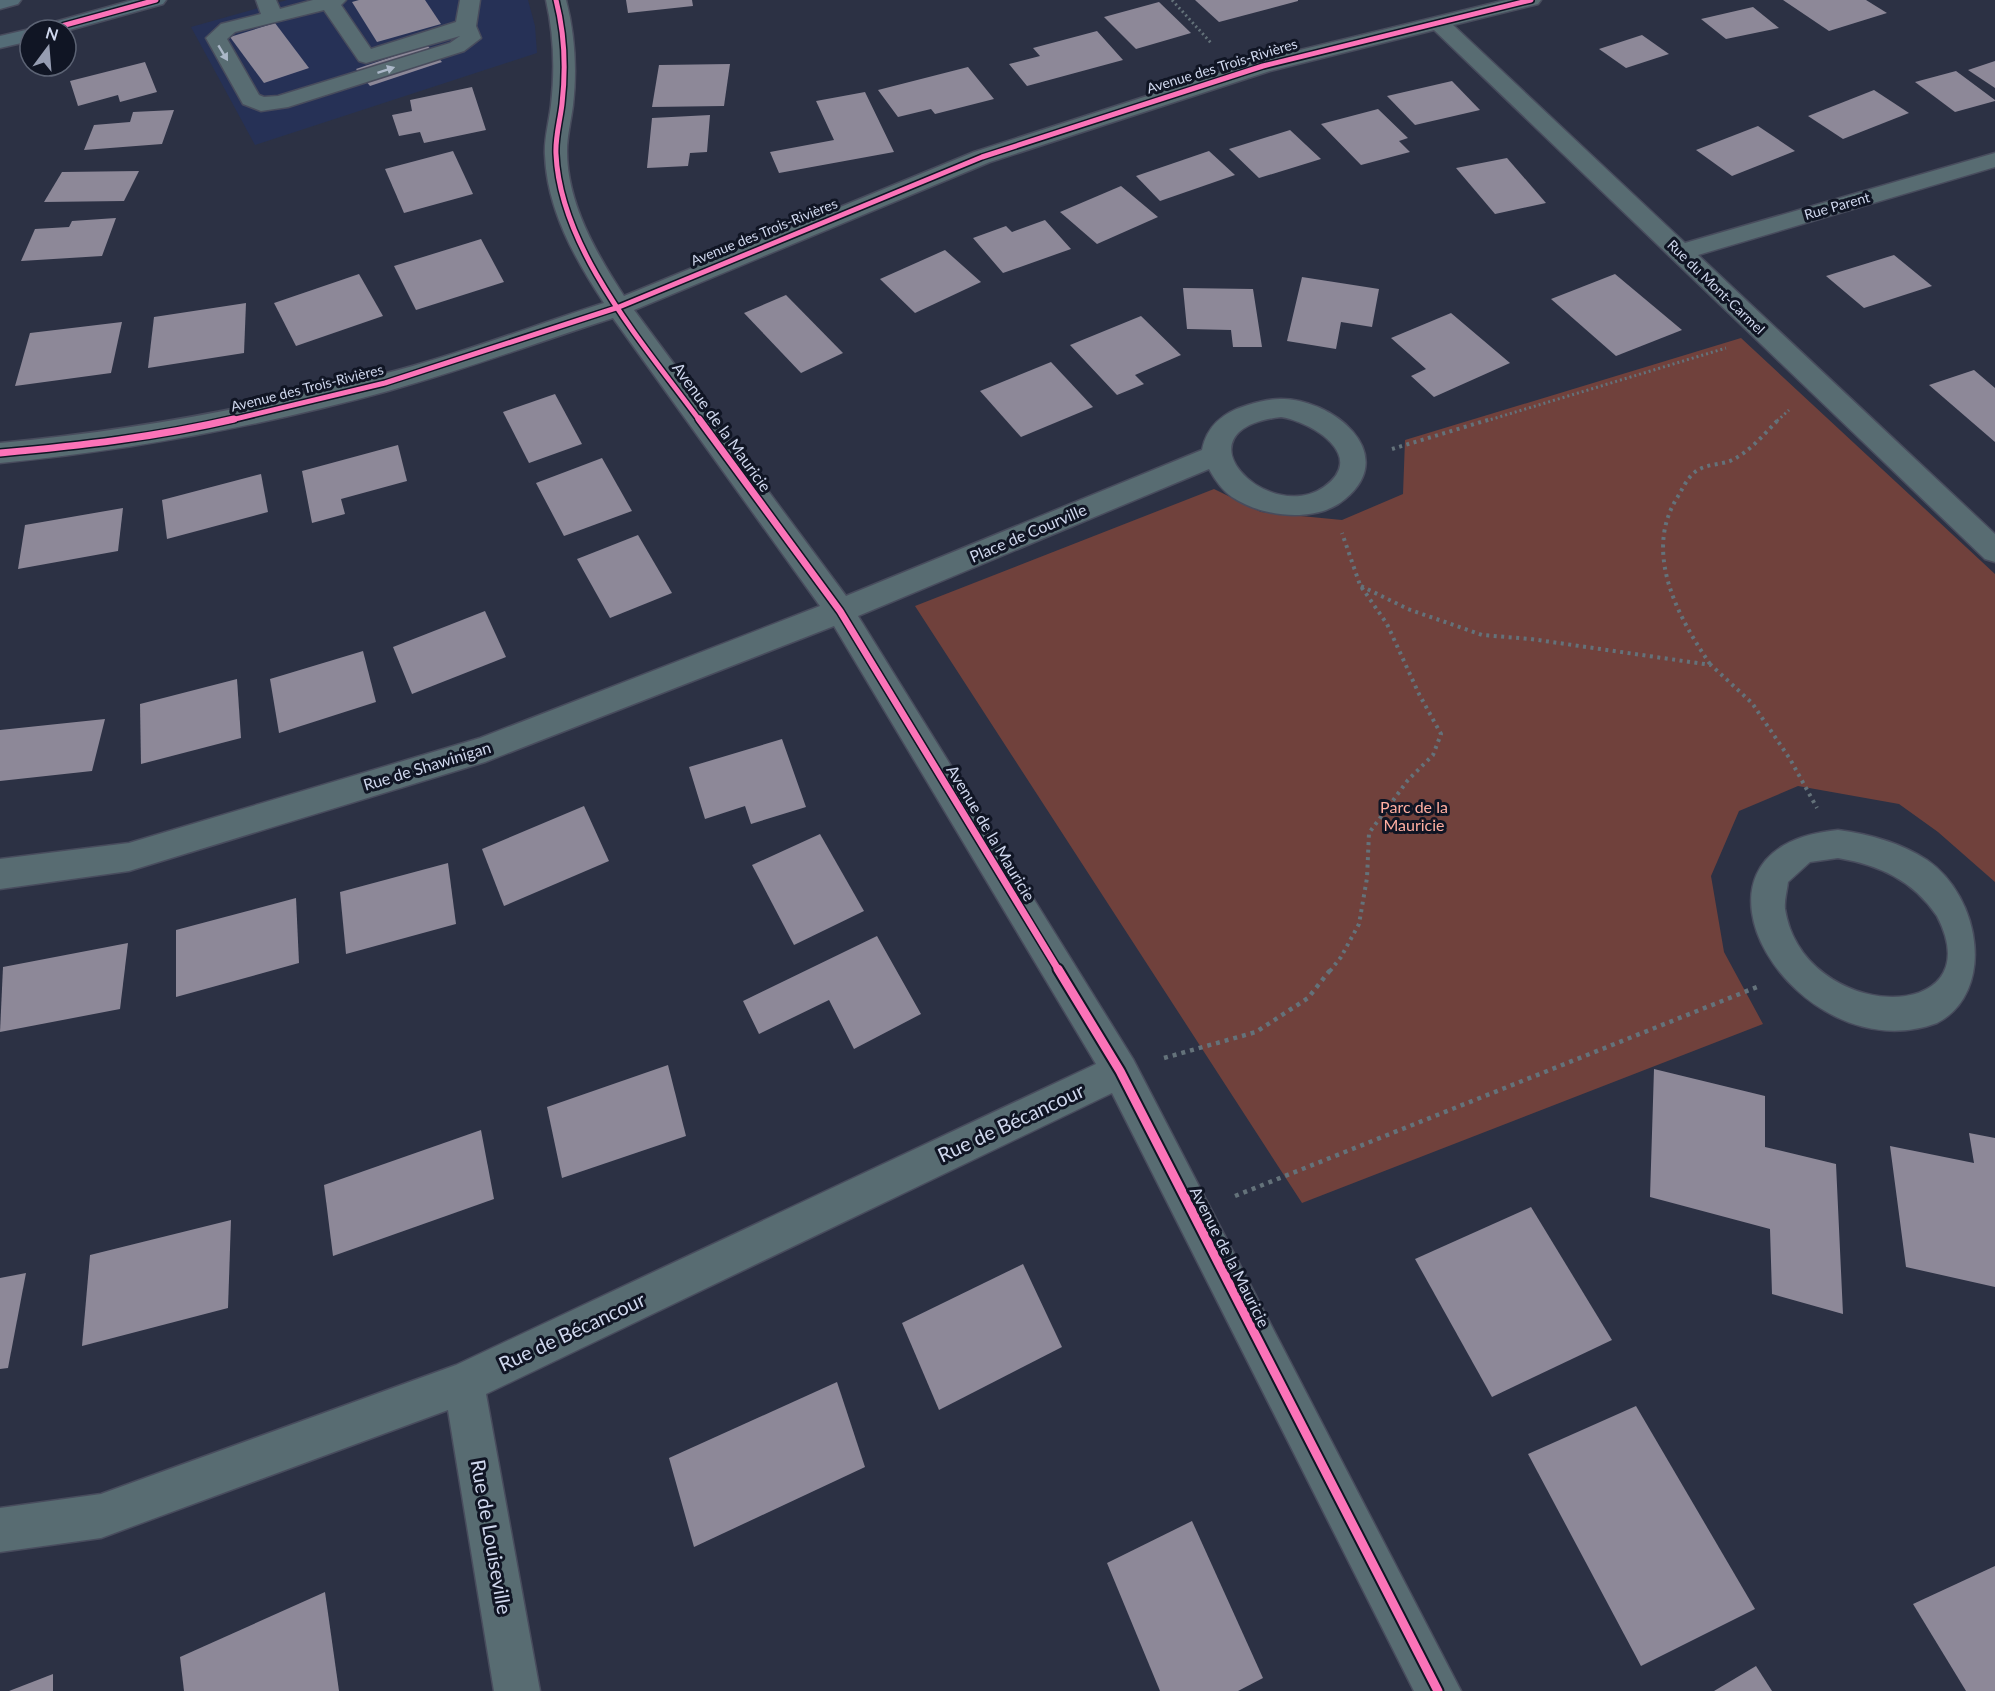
<svg xmlns="http://www.w3.org/2000/svg" width="1995" height="1691" viewBox="0 0 1995 1691" font-family="Lato,sans-serif">
<rect width="100%" height="100%" fill="#2c3144"/>
<!-- built -->
<polygon fill="#263156" points="287,0 528,0 535,26 537,53 255,145 191,27"/>
<!-- green -->
<polygon fill="#70413c" points="1741,338 1995,574 1995,882 1938,832 1899,804 1798,786 1739,811 1711,876 1724,952 1763,1024 1302,1203 915,606 1214,489 1261,512 1342,520 1403,494 1405,440"/>
<!-- building -->
<g fill="#8d8898">
<polygon points="359,0 425,0 441,24 377,42 352,2"/>
<polygon points="626,0 692,0 693,6 628,13"/>
<polygon points="1195,0 1298,0 1298,1 1219,22"/>
<polygon points="1783,0 1866,0 1887,13 1829,31"/>
<polygon points="1159,2 1191,33 1136,49 1104,17"/>
<polygon points="1753,7 1779,28 1726,39 1701,19"/>
<polygon points="275,23 309,68 264,83 230,37"/>
<polygon points="1097,31 1123,60 1027,86 1009,64 1040,56 1033,48"/>
<polygon points="1642,35 1669,54 1626,68 1599,49"/>
<polygon points="427,45 442,62 370,86 356,69"/>
<polygon points="1995,61 1995,88 1968,70"/>
<polygon points="145,62 157,92 120,102 118,95 78,106 70,81"/>
<polygon points="730,64 724,106 652,107 659,65"/>
<polygon points="968,67 994,99 935,114 931,109 898,117 878,90"/>
<polygon points="1956,71 1995,100 1995,101 1955,112 1915,82"/>
<polygon points="1452,81 1480,110 1415,125 1387,96"/>
<polygon points="472,87 486,130 424,143 420,132 399,136 392,115 412,111 410,100"/>
<polygon points="1874,90 1909,113 1843,139 1808,116"/>
<polygon points="865,92 894,152 779,173 770,152 834,140 816,101"/>
<polygon points="1378,109 1408,138 1399,141 1410,152 1361,165 1321,124"/>
<polygon points="174,110 162,144 84,150 94,125 130,122 133,112"/>
<polygon points="710,115 707,152 690,153 688,166 647,168 652,118"/>
<polygon points="1758,126 1795,151 1732,176 1696,150"/>
<polygon points="1290,130 1321,159 1259,178 1229,149"/>
<polygon points="453,151 473,194 404,213 385,169"/>
<polygon points="1209,151 1235,175 1160,201 1136,176"/>
<polygon points="1507,158 1546,203 1495,214 1456,168"/>
<polygon points="139,171 124,201 44,202 62,172"/>
<polygon points="1121,186 1158,217 1097,244 1060,212"/>
<polygon points="116,218 102,256 21,261 35,229 69,227 72,221"/>
<polygon points="1045,220 1071,249 1003,273 973,238 1006,226 1012,232"/>
<polygon points="481,239 504,282 416,310 394,266"/>
<polygon points="945,250 981,282 915,313 880,279"/>
<polygon points="1894,255 1932,286 1864,308 1826,276"/>
<polygon points="359,274 383,316 296,346 274,303"/>
<polygon points="1615,274 1682,330 1616,356 1551,299"/>
<polygon points="1302,277 1379,289 1372,327 1341,322 1336,349 1287,341"/>
<polygon points="1183,288 1253,289 1262,347 1233,347 1231,330 1187,329"/>
<polygon points="786,295 843,353 801,373 744,313"/>
<polygon points="246,303 244,353 148,368 154,317"/>
<polygon points="1451,313 1510,363 1434,397 1411,376 1426,369 1391,338"/>
<polygon points="1141,316 1181,355 1135,375 1144,384 1117,395 1070,345"/>
<polygon points="122,322 111,373 15,386 30,333"/>
<polygon points="1051,362 1093,407 1021,437 980,391"/>
<polygon points="1974,370 1995,388 1995,442 1929,385"/>
<polygon points="555,394 582,444 529,463 503,412"/>
<polygon points="398,445 407,481 341,499 345,514 312,523 302,471"/>
<polygon points="602,458 632,511 564,536 536,483"/>
<polygon points="261,474 268,512 167,539 162,500"/>
<polygon points="123,508 118,551 18,569 25,525"/>
<polygon points="638,535 672,593 610,618 577,559"/>
<polygon points="485,611 506,657 412,694 393,647"/>
<polygon points="363,651 376,702 279,733 270,679"/>
<polygon points="237,679 241,738 141,764 140,704"/>
<polygon points="105,719 92,771 0,781 0,730"/>
<polygon points="782,739 806,807 751,824 745,806 705,819 689,767"/>
<polygon points="584,806 609,861 504,906 482,849"/>
<polygon points="820,834 864,911 794,945 752,865"/>
<polygon points="448,863 456,924 346,954 340,892"/>
<polygon points="296,898 299,963 176,997 176,930"/>
<polygon points="877,936 921,1014 854,1049 829,1000 759,1034 743,1001"/>
<polygon points="128,943 120,1009 0,1032 3,967"/>
<polygon points="668,1065 686,1136 562,1178 547,1107"/>
<polygon points="1654,1069 1765,1096 1765,1147 1836,1164 1843,1314 1772,1294 1770,1229 1650,1197"/>
<polygon points="481,1130 494,1199 333,1256 324,1185"/>
<polygon points="1969,1133 1995,1138 1995,1287 1906,1267 1890,1146 1974,1163"/>
<polygon points="1531,1207 1612,1340 1492,1397 1415,1259"/>
<polygon points="231,1220 228,1308 82,1346 90,1255"/>
<polygon points="1023,1264 1062,1347 939,1410 902,1323"/>
<polygon points="26,1273 8,1368 0,1369 0,1278"/>
<polygon points="837,1382 865,1467 694,1547 669,1458"/>
<polygon points="1636,1406 1755,1609 1641,1666 1528,1454"/>
<polygon points="1192,1521 1263,1678 1238,1691 1160,1691 1107,1563"/>
<polygon points="1995,1566 1995,1691 1966,1691 1913,1604"/>
<polygon points="325,1592 339,1691 184,1691 180,1657"/>
<polygon points="1756,1666 1772,1691 1714,1691"/>
<polygon points="53,1674 53,1691 9,1691"/>
</g>
<g fill="none" stroke-linecap="round" stroke-linejoin="round">
<!-- minor casing -->
<g stroke="#484c5d" stroke-width="3">
<g id="minor">
<path d="M256 0H276L280 9 313 0H346L341 5 371 49 456 22 460 0H480L476 26 481 38 464 51 288 107 261 111 243 104 206 38 221 24 261 14ZM324 10 359 61 366 63 460 36 450 43 278 96 264 97 259 95 227 39 235 32Z"/>
<path d="M546 0H566C575 35 577 70 573 105 571 121 567 136 567 151 567 203 596 253 624 296L974 152 1255 61 1506 0H1541L1538 4 1453 25 1685 243 1995 153V167L1698 255 1995 534V562L1985 559 1434 30 1270 71 990 162 634 310 846 596 1202 450C1207 425 1224 412 1248 405 1258 402 1269 399 1280 399 1331 398 1401 453 1345 499 1316 524 1262 517 1232 497 1222 490 1215 480 1209 469L858 616 1133 1059 1461 1691H1414L1112 1093 486 1394 540 1691H494L448 1410 101 1538 0 1552V1508L101 1494 456 1365 1096 1064 834 626 485 762 129 871 0 889V859L129 843 480 738 820 606 613 318C538 342 464 370 388 391 261 426 131 450 0 463V443C129 431 254 408 379 375 455 356 529 327 604 303 575 259 547 210 545 155 544 139 549 122 551 105 555 70 554 35 546 0ZM1281 417C1312 422 1368 456 1324 487 1268 526 1172 430 1281 417Z"/>
<path d="M1838 830C1869 834 1901 843 1927 860 1982 898 1995 993 1937 1023 1797 1075 1655 847 1838 830ZM1838 858C1879 865 1913 880 1937 916 1995 1027 1803 1023 1785 909 1784 901 1787 891 1788 882L1810 862Z"/>
</g>
</g>
<!-- major casing -->
<g stroke="#484c5d" stroke-width="3">
<g id="major">
<polygon points="0,0 21,0 18,4 0,9"/>
<polygon points="133,0 166,0 163,4 66,31 37,30 40,26"/>
<polygon points="30,29 35,30 30,30 30,41 0,48 0,36"/>
</g>
</g>
<!-- path-far2 -->
<g stroke="#64727a" stroke-width="3" stroke-dasharray="2 3" stroke-linecap="butt">
<polyline points="1172,0 1212,44"/>
<polyline points="1486,421 1726,348"/>
<polyline points="1777,421 1789,410"/>
</g>
<!-- path-far1 -->
<g stroke="#64727a" stroke-width="4" stroke-dasharray="3 4.5" stroke-linecap="butt">
<polyline points="1392,449 1491,419"/>
<polyline points="1361,586 1408,609 1482,635 1531,639 1711,665 1752,703 1790,759 1817,808"/>
<path d="M1710 664C1678 617 1643 553 1677 498 1682 490 1687 478 1695 472 1705 464 1719 465 1730 461 1750 452 1764 434 1779 419"/>
<polyline points="1330,971 1341,957 1359,924 1367,878 1369,833 1408,780 1433,755 1441,734 1419,694 1387,624 1360,585 1342,533"/>
</g>
<!-- path -->
<g stroke="#64727a" stroke-width="4.5" stroke-dasharray="4 5" stroke-linecap="butt">
<polyline points="1164,1058 1256,1032 1308,998 1331,969"/>
<polyline points="1235,1196 1757,987"/>
</g>
<!-- minor -->
<use href="#minor" fill="#586c72" fill-rule="evenodd"/>
<!-- major -->
<use href="#major" fill="#546c77" fill-rule="evenodd"/>
<!-- cycleway-far2 casing -->
<g stroke="#101524" stroke-width="8">
<g id="cycleway-far2">
<path d="M556 0C565 35 566 69 562 104 560 121 555 138 556 154 560 250 646 347 700 421"/>
<polyline points="47,30 156,0"/>
<polyline points="227,421 385,383 619,307 982,157 1263,66 1531,0"/>
</g>
</g>
<!-- cycleway-far1 casing -->
<g stroke="#101524" stroke-width="10">
<g id="cycleway-far1">
<polyline points="699,419 840,611 1059,971"/>
<path d="M0 453C78 446 157 437 234 419"/>
</g>
</g>
<!-- cycleway casing -->
<g stroke="#101524" stroke-width="13">
<polyline id="cycleway" points="1058,969 1120,1071 1438,1691"/>
</g>
<!-- cycleway-far2 -->
<use href="#cycleway-far2" stroke="#fb73b8" stroke-width="5"/>
<!-- cycleway-far1 -->
<use href="#cycleway-far1" stroke="#fb73b8" stroke-width="7"/>
<!-- cycleway -->
<use href="#cycleway" stroke="#fb73b8" stroke-width="9"/>
</g>
<!-- one-way arrows -->
<defs><path id="oneway-solid" d="M-6-.8H1V-3.2L6.5 0L1 3.2V.8H-6Z" transform="scale(1.5)"/></defs>
<g fill="#abb7c8">
<use href="#oneway-solid" transform="translate(223 53) rotate(59)"/>
<use href="#oneway-solid" transform="translate(386 70) rotate(-18)"/>
</g>
<g text-anchor="middle" stroke-width="6" stroke-linejoin="round" paint-order="stroke">
<!-- far-street labels -->
<g font-size="14" fill="#cfd7ed" stroke="#101524">
<text transform="translate(1222 66) rotate(-17)" y="5">Avenue des Trois-Rivières</text>
<text transform="translate(1837 206) rotate(-16)" y="5">Rue Parent</text>
<text transform="translate(764 232) rotate(-22)" y="5">Avenue des Trois-Rivières</text>
<text transform="translate(1716 287) rotate(44)" y="5">Rue du Mont-Carmel</text>
<text transform="translate(307 388) rotate(-14)" y="5">Avenue des Trois-Rivières</text>
</g>
<!-- street labels -->
<g font-size="16" fill="#cfd7ed" stroke="#101524">
<text transform="translate(722 427) rotate(54)" y="6">Avenue de la Mauricie</text>
<text transform="translate(1028 533) rotate(-23)" y="6">Place de Courville</text>
<text transform="translate(427 766) rotate(-17)" y="6">Rue de Shawinigan</text>
<text transform="translate(991 833) rotate(59)" y="6">Avenue de la Mauricie</text>
<text transform="translate(1230 1257) rotate(63)" y="6">Avenue de la Mauricie</text>
</g>
<!-- park labels -->
<g font-size="16" fill="#ffaea1" stroke="#101524">
<text x="1414" y="813">Parc de la<tspan x="1414" dy="18">Mauricie</tspan></text>
</g>
<!-- near-street labels -->
<g font-size="20" fill="#cfd7ed" stroke="#101524">
<text transform="translate(1011 1123) rotate(-25)" y="7">Rue de Bécancour</text>
<text transform="translate(572 1332) rotate(-25)" y="7">Rue de Bécancour</text>
<text transform="translate(491 1537) rotate(80)" y="7">Rue de Louiseville</text>
</g>
</g>
<!-- north arrow -->
<g transform="translate(48 48) rotate(16)"><circle r="28" fill="#101524" stroke="#5c6374" stroke-width="1.5"/>
<path d="M0-4.5L10 22L0 15L-10 22Z" fill="#969db2"/>
<text y="-9" font-size="16" font-weight="bold" text-anchor="middle" fill="#cfd7ed">N</text>
</g>
</svg>
